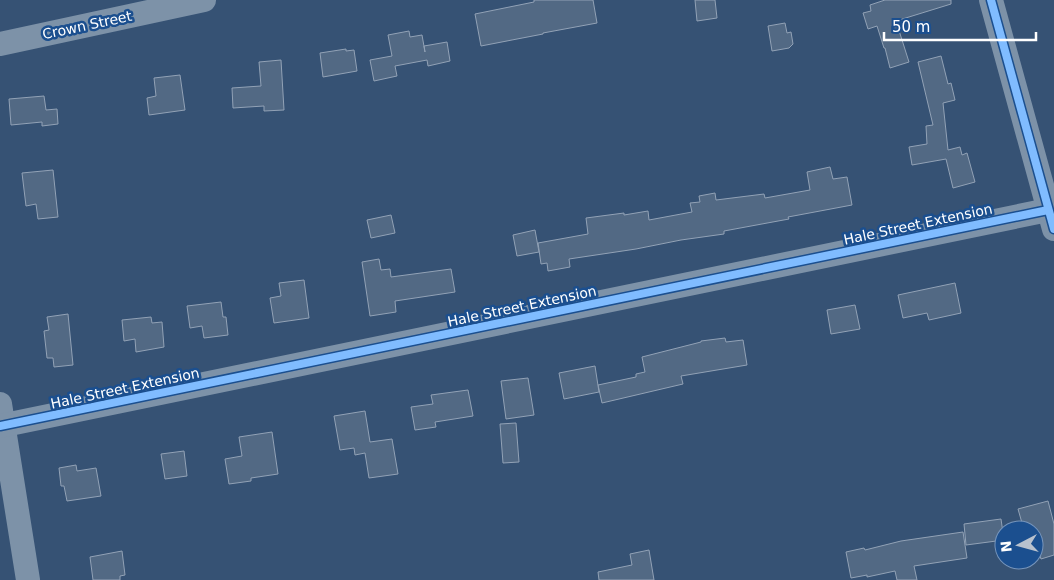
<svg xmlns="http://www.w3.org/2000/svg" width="1054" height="580" viewBox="0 0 1054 580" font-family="'DejaVu Sans',sans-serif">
<rect width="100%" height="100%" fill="#365274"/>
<!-- building -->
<g fill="#526984" stroke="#92a2b6">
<polygon points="534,0 593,0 597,23 543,33 543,34 481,46 475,14 534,2"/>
<polygon points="695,0 715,0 717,18 697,21"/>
<polygon points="885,0 951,0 951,4 896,21 909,62 890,68 885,48 884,48 877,26 868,29 863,13 871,11 870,5"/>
<polygon points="785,23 787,33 791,32 793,44 789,48 772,51 768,26"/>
<polygon points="409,31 410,37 422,35 425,52 424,46 447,42 450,61 428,66 427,60 395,66 397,76 374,81 370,60 392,56 388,35"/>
<polygon points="346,49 346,51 354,50 357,71 323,77 320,53"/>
<polygon points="941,56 948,84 951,83 955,100 943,103 948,150 960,147 962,155 967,153 975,182 953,188 946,159 912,165 909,147 927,144 926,126 933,125 918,62"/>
<polygon points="281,60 284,110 264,111 264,106 233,108 232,88 261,86 259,62"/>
<polygon points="180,75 185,110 149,115 147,98 156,96 154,78"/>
<polygon points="44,96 46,110 57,109 58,124 42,126 42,122 11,125 9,99"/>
<polygon points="830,167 833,179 847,177 852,205 788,217 789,219 724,231 724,234 681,240 636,249 569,259 570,267 548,271 547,263 541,264 538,243 588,234 586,218 624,213 624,215 648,211 649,220 692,212 690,203 700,202 699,196 715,193 716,200 764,194 765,198 810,190 807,172"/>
<polygon points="53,170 58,217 38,219 36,204 26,206 22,173"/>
<polygon points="391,215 395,233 371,238 367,220"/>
<polygon points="535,230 539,252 517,256 513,235"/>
<polygon points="379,259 381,270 390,269 391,277 451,269 455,292 395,301 396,312 370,316 362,262"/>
<polygon points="304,280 309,318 274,323 270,298 281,296 279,283"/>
<polygon points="955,283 961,313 929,320 927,313 903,318 898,295"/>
<polygon points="221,302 223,317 226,317 228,335 204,338 202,326 190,328 187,306"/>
<polygon points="855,305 860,329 831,334 827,310"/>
<polygon points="68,314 73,365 54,367 53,358 47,358 44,331 49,330 47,317"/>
<polygon points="151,317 152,323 162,322 164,347 136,352 135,339 124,341 122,320"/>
<polygon points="725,338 726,342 743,340 747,365 681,376 683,384 602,403 598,385 636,377 636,374 645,372 642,357 701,342 701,341"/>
<polygon points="595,366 599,392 564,399 559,373"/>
<polygon points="528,378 534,415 506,419 501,381"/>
<polygon points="468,390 473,416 435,422 436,427 415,430 411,407 433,404 431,395"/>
<polygon points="365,411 370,442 392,439 398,474 369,478 365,453 355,455 354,448 340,450 334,416"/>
<polygon points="516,423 519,462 503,463 500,424"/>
<polygon points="272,432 278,474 251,478 251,481 229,484 225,459 242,456 239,437"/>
<polygon points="184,451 187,476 165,479 161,454"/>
<polygon points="76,465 77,471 96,468 101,496 67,501 64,486 61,486 59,468"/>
<polygon points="1048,501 1054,524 1054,555 1041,559 1034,535 1034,530 1024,530 1018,509"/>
<polygon points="1001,519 1004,540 966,545 964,524"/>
<polygon points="963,532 967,558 914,566 917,580 897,580 895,571 867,577 867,575 851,578 846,552 864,548 865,550 901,541"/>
<polygon points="649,550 654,580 599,580 598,572 632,565 630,554"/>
<polygon points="122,551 125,575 120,576 120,580 93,580 90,557"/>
</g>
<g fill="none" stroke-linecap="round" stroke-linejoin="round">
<!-- minor -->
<g stroke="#7d92a8" stroke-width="24">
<polyline points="991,0 1054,229"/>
<polyline points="0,44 204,0"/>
<polyline points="0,404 28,580"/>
<polyline points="0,426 1048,210"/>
</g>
<!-- cycleway casing -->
<g stroke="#1b4f8f" stroke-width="11">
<g id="cycleway">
<polyline points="991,0 1054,229"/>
<polyline points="0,426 1048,210"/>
</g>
</g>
<!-- cycleway -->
<use href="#cycleway" stroke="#80bcff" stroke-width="8"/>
</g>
<g text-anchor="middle" stroke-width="5" stroke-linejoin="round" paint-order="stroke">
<!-- street labels -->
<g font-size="14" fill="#fff" stroke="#1b4f8f">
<text transform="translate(87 25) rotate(-12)" y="5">Crown Street</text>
<text transform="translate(918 224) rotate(-12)" y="5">Hale Street Extension</text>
<text transform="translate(522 306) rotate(-12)" y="5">Hale Street Extension</text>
<text transform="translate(125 388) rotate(-12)" y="5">Hale Street Extension</text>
</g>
</g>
<!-- north arrow -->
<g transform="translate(1019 545) rotate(264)"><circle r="24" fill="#1b4f8f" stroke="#7695bc"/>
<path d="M0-4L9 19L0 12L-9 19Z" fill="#b9c2ce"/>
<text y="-8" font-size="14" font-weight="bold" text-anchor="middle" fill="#ffffff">N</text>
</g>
<!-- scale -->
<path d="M884 32v8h152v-8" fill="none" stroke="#ffffff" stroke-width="2.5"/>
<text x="892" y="32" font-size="15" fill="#ffffff" stroke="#1b4f8f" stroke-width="4" paint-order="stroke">50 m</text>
</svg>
